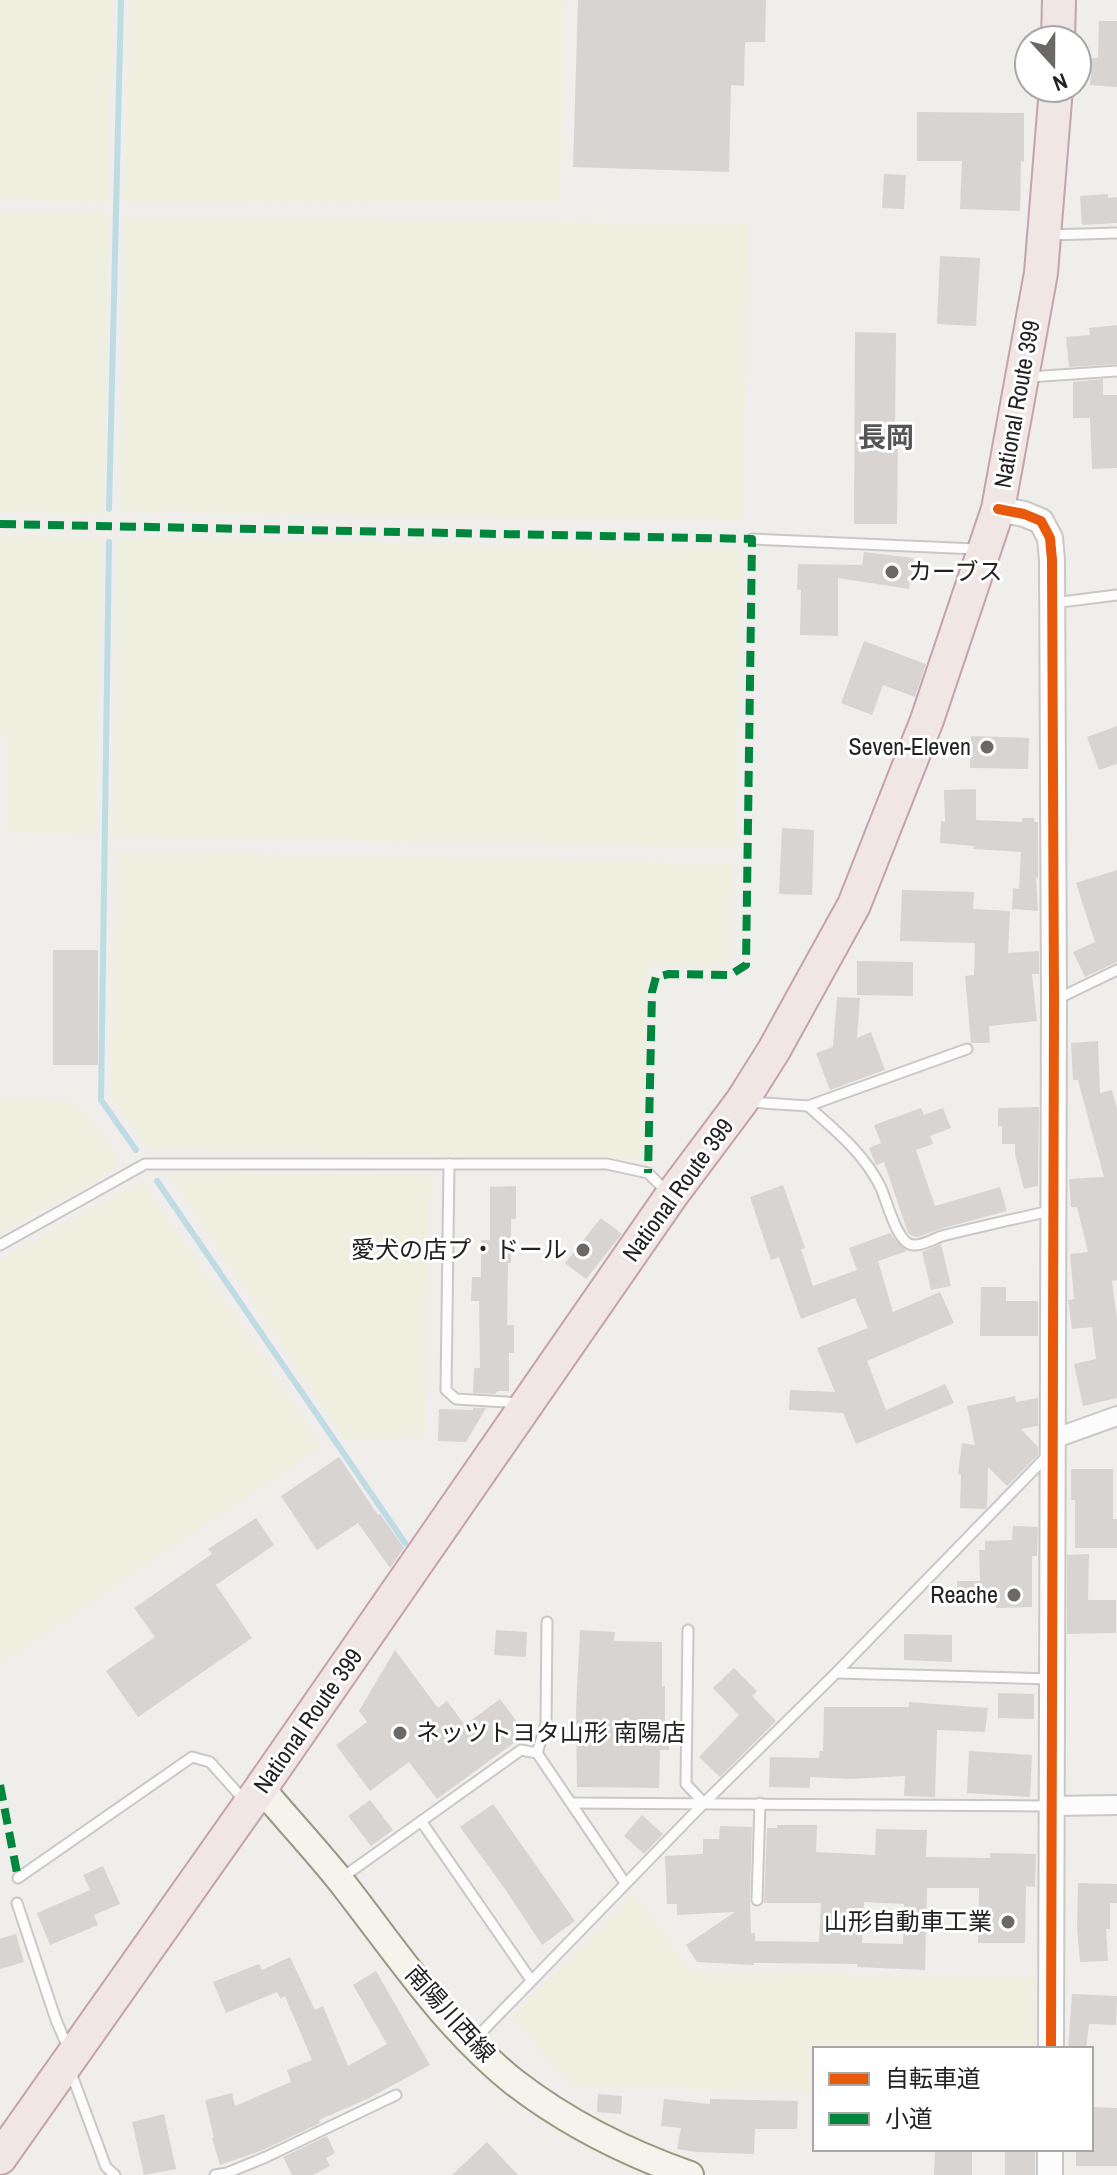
<svg xmlns="http://www.w3.org/2000/svg" width="1117" height="2175" viewBox="0 0 1117 2175" font-family="'Archivo Narrow','Noto Sans JP',sans-serif">
<rect width="100%" height="100%" fill="#f0eeeb"/>
<!-- farmland -->
<g fill="#efefdf">
<polygon points="0,0 112,0 108,202 0,200"/>
<polygon points="131,0 562,0 560,201 124,202"/>
<polygon points="0,213 109,214 103,514 0,511"/>
<polygon points="125,218 750,224 742,521 121,511"/>
<polygon points="0,535 103,539 95,834 7,832 10,735 0,735"/>
<polygon points="118,537 742,550 735,848 113,836"/>
<polygon points="117,851 733,864 730,966 647,965 642,1159 149,1149 111,1097"/>
<polygon points="0,1099 66,1101 85,1112 118,1157 109,1173 0,1233"/>
<polygon points="167,1172 431,1174 425,1438 345,1439"/>
<polygon points="142,1181 322,1446 0,1664 0,1260"/>
<polygon points="634,1894 690,1971 1036,1978 1035,2049 815,2049 815,2092 572,2086 512,2016"/>
</g>
<g fill="none" stroke-linecap="round" stroke-linejoin="round">
<!-- stream -->
<g stroke="#bfdbe3" stroke-width="6">
<polyline points="109,509 121,0"/>
<polyline points="109,542 101,1100 136,1150"/>
<polyline points="157,1181 405,1543"/>
</g>
</g>
<!-- building -->
<g fill="#d7d4d2" fill-rule="evenodd">
<polygon points="578,0 766,0 765,42 745,42 744,86 731,85 729,172 573,167"/>
<polygon points="1099,21 1117,21 1117,87 1090,85 1092,58 1098,58"/>
<polygon points="917,112 1024,113 1024,162 1021,161 1020,211 960,209 962,161 917,161"/>
<polygon points="884,174 906,175 904,209 882,208"/>
<polygon points="1108,194 1108,198 1117,197 1117,223 1082,225 1080,196"/>
<polygon points="940,256 980,258 976,326 937,324"/>
<polygon points="1117,325 1117,364 1069,367 1066,337 1090,335 1089,328"/>
<polygon points="855,332 896,333 895,437 898,437 897,524 854,524"/>
<polygon points="1103,379 1103,395 1117,395 1117,468 1092,469 1090,418 1073,418 1073,382"/>
<polygon points="864,552 914,558 909,589 838,578 838,636 800,635 801,590 797,590 798,564 862,565"/>
<polygon points="864,641 926,664 915,697 883,685 872,715 841,703"/>
<polygon points="1117,726 1117,764 1099,770 1087,737"/>
<polygon points="971,736 1029,738 1028,769 970,768"/>
<polygon points="976,789 976,820 1022,822 1022,818 1034,818 1034,822 1038,822 1038,879 1036,876 1038,911 1012,909 1013,888 1019,889 1021,852 973,849 974,846 940,843 941,821 945,822 944,790"/>
<polygon points="782,828 814,830 812,895 779,894"/>
<polygon points="1117,870 1117,962 1085,977 1073,952 1095,942 1076,883"/>
<polygon points="902,890 974,892 973,909 1010,911 1008,953 1039,951 1039,974 1032,974 1037,1021 989,1026 990,1043 971,1043 965,976 974,975 975,943 900,941"/>
<rect x="53" y="950" width="45" height="115"/>
<polygon points="857,961 913,962 913,996 857,995"/>
<polygon points="837,997 860,998 857,1038 871,1032 885,1070 830,1090 816,1053 833,1047"/>
<polygon points="1098,1041 1100,1093 1112,1090 1117,1109 1117,1280 1112,1281 1117,1319 1117,1398 1083,1406 1074,1364 1096,1359 1092,1327 1072,1329 1068,1300 1074,1299 1070,1254 1088,1252 1077,1207 1071,1207 1069,1179 1104,1177 1078,1080 1073,1080 1071,1043"/>
<polygon points="1039,1107 1038,1186 1024,1189 1015,1154 1015,1144 1002,1144 1002,1126 998,1126 998,1108"/>
<polygon points="921,1108 924,1115 943,1108 951,1128 930,1136 933,1144 916,1150 935,1206 1000,1187 1007,1211 940,1229 918,1237 912,1236 908,1233 884,1162 876,1165 869,1148 881,1143 874,1125"/>
<polygon points="783,1185 805,1248 801,1249 813,1286 857,1270 849,1248 890,1233 897,1242 907,1251 878,1261 893,1312 940,1292 954,1323 867,1361 886,1410 945,1384 954,1403 856,1444 843,1413 789,1410 790,1390 835,1392 817,1348 868,1328 855,1298 801,1319 779,1257 771,1260 750,1197"/>
<polygon points="516,1186 516,1219 511,1219 511,1263 508,1263 507,1325 514,1325 514,1353 509,1353 509,1391 497,1391 495,1394 473,1393 474,1368 480,1368 479,1301 471,1301 472,1277 481,1277 481,1240 490,1240 490,1187"/>
<polygon points="601,1218 622,1234 586,1279 565,1263"/>
<polygon points="941,1244 951,1286 931,1290 922,1252"/>
<polygon points="981,1287 1006,1287 1006,1301 1038,1301 1038,1336 980,1336"/>
<polygon points="1015,1396 1016,1402 1038,1398 1038,1426 1021,1429 1038,1447 1038,1455 1007,1486 988,1467 987,1507 985,1509 960,1508 961,1475 958,1474 962,1443 975,1445 967,1406"/>
<polygon points="473,1408 486,1408 466,1442 438,1441 439,1409 473,1410"/>
<polygon points="339,1457 378,1515 380,1514 404,1548 390,1568 358,1523 317,1550 281,1496"/>
<polygon points="1071,1469 1113,1469 1113,1519 1117,1519 1117,1548 1075,1548 1075,1500 1071,1500"/>
<polygon points="256,1518 274,1545 216,1585 252,1638 138,1717 106,1671 155,1637 134,1608 212,1554 208,1549"/>
<polygon points="1013,1526 1038,1527 1037,1556 1032,1556 1032,1607 996,1608 996,1604 957,1604 957,1581 980,1581 979,1550 985,1550 985,1541 1012,1540"/>
<polygon points="1089,1554 1088,1600 1116,1600 1116,1633 1067,1634 1067,1555"/>
<polygon points="496,1630 527,1632 526,1657 494,1655"/>
<polygon points="580,1630 615,1632 614,1641 662,1642 662,1686 665,1686 665,1724 670,1724 669,1750 660,1750 659,1788 577,1787 576,1710"/>
<polygon points="904,1634 952,1635 952,1662 904,1660"/>
<polygon points="395,1650 438,1708 447,1701 465,1725 500,1699 526,1734 437,1799 409,1762 370,1791 336,1745 367,1722 359,1711"/>
<polygon points="734,1668 757,1691 752,1696 776,1721 720,1777 699,1757 739,1715 713,1688"/>
<polygon points="998,1693 1034,1694 1034,1719 998,1718"/>
<polygon points="909,1702 988,1708 985,1732 937,1730 935,1797 904,1796 905,1776 851,1779 810,1777 810,1788 769,1787 770,1757 819,1758 820,1751 823,1751 824,1707 909,1707"/>
<polygon points="969,1751 1032,1755 1030,1797 967,1793"/>
<polygon points="370,1800 393,1830 371,1846 348,1816"/>
<polygon points="493,1804 575,1921 542,1945 505,1889 460,1827"/>
<polygon points="642,1815 663,1834 644,1854 624,1836"/>
<path d="M777 1825H817L816 1852 875 1855 876 1829 927 1830 926 1857 990 1858V1853L1036 1854 1035 1887 1026 1886 1025 1943H978L979 1888H927L925 1970 857 1967V1964L754 1963V1965L697 1962 686 1945 735 1912 677 1915V1904H667L665 1856 703 1854V1839H719L720 1826 752 1827 750 1900 751 1933H755V1941L819 1942 821 1903H764L767 1828H777ZM864 1902 904 1904 903 1944 862 1943Z"/>
<polygon points="103,1866 120,1904 94,1915 98,1925 50,1945 37,1913 90,1890 83,1875"/>
<polygon points="1078,1883 1117,1884 1117,1903 1110,1903 1110,1929 1106,1929 1108,1961 1080,1962 1077,1928"/>
<polygon points="16,1934 24,1962 0,1969 0,1939"/>
<polygon points="290,1957 315,2010 323,2006 348,2066 387,2044 353,1985 376,1971 430,2065 367,2099 319,2120 320,2123 263,2150 220,2165 212,2138 214,2138 205,2100 232,2093 235,2106 291,2082 287,2070 312,2060 285,1996 281,1999 277,1992 226,2013 213,1982 259,1964 262,1970"/>
<polygon points="1072,1994 1117,1996 1116,2025 1089,2024 1086,2049 1068,2049"/>
<polygon points="598,2094 622,2096 621,2114 597,2112"/>
<polygon points="664,2099 710,2104 710,2099 798,2101 797,2129 755,2129 754,2154 696,2152 677,2149 681,2128 661,2126"/>
<polygon points="1091,2107 1117,2108 1117,2166 1076,2166 1076,2149 1091,2149"/>
<polygon points="164,2114 176,2169 144,2175 132,2122"/>
<polygon points="327,2136 335,2153 326,2158 330,2166 313,2175 292,2175 283,2157"/>
<polygon points="487,2142 518,2175 452,2175"/>
<polygon points="935,2149 972,2149 972,2175 934,2175"/>
<rect x="1005" y="2149" width="30" height="26"/>
</g>
<g fill="none" stroke-linecap="round" stroke-linejoin="round">
<!-- service casing -->
<g stroke="#c9c8c7" stroke-width="13">
<g id="service">
<polyline points="1048,235 1117,233"/>
<polyline points="1029,377 1117,371"/>
<polyline points="752,539 976,549"/>
<polyline points="1053,603 1117,595"/>
<polyline points="1055,1000 1117,970"/>
<polyline points="749,1102 808,1106 967,1049"/>
<path d="M808 1106C835 1130 865 1154 881 1188 887 1201 897 1244 913 1245 922 1246 933 1239 942 1236 978 1227 1014 1219 1050 1211"/>
<polyline points="449,1164 446,1390 456,1399 521,1403"/>
<polyline points="0,1245 145,1164 607,1164 648,1173 666,1191"/>
<polyline points="688,1630 686,1784 704,1803"/>
<polyline points="836,1673 1052,1679"/>
<polyline points="537,1753 546,1724 547,1622"/>
<polyline points="572,1803 1049,1806"/>
<polyline points="421,1821 531,1980"/>
<polyline points="343,1877 521,1750 537,1753 625,1883"/>
<polyline points="18,1878 192,1757 210,1762 244,1800"/>
<polyline points="757,1900 760,1803"/>
<polyline points="17,1903 56,2020 69,2050"/>
<polyline points="474,2040 704,1803 836,1673 1049,1454"/>
<polyline points="70,2070 106,2167 115,2175"/>
<polyline points="215,2175 227,2173 266,2157 396,2095"/>
</g>
</g>
<!-- minor casing -->
<g stroke="#c9c8c7" stroke-width="22">
<g id="minor">
<polyline points="1053,1439 1117,1416"/>
<polyline points="1052,1806 1117,1805"/>
</g>
</g>
<!-- tertiary casing -->
<g stroke="#c9c8c7" stroke-width="28">
<g id="tertiary">
<polyline points="998,509 1024,514 1041,521 1050,538 1052,560 1054,1000 1051,2049"/>
<polyline points="1050,2175 1050,2149"/>
</g>
</g>
<!-- secondary casing -->
<g stroke="#999a82" stroke-width="30">
<path id="secondary" d="M261 1788C287 1819 315 1849 340 1880 395 1950 444 2026 514 2082 567 2123 627 2153 690 2175"/>
</g>
<!-- trunk casing -->
<g stroke="#c5a2ac" stroke-width="36">
<g id="trunk">
<polyline points="1058,40 1059,0"/>
<polyline points="0,2158 261,1788 671,1196 742,1101 774,1050 854,905 927,720 998,509 1041,273 1056,88"/>
</g>
</g>
<!-- service -->
<use href="#service" stroke="#fdfcfc" stroke-width="9"/>
<!-- minor -->
<use href="#minor" stroke="#fdfcfc" stroke-width="18"/>
<!-- tertiary -->
<use href="#tertiary" stroke="#fdfcfc" stroke-width="24"/>
<!-- secondary -->
<use href="#secondary" stroke="#f4f4ed" stroke-width="26"/>
<!-- trunk -->
<use href="#trunk" stroke="#f0e6e4" stroke-width="32"/>
<!-- quiet -->
<g stroke="#00873e" stroke-width="8" stroke-dasharray="16 8" stroke-linecap="butt">
<polyline points="0,524 752,539 746,965 730,975 669,974 656,977 652,992 648,1173"/>
<polyline points="0,1785 18,1878"/>
</g>
<!-- cycleway casing -->
<g stroke="#fff" stroke-width="15">
<polyline id="cycleway" points="998,509 1024,514 1041,521 1050,538 1052,560 1054,1000 1051,2049"/>
</g>
<!-- cycleway -->
<use href="#cycleway" stroke="#e8590c" stroke-width="10"/>
</g>
<!-- markers -->
<g fill="#6a6968" stroke="#fff" stroke-width="3">
<circle cx="892" cy="572" r="8"/>
<circle cx="987" cy="747" r="8"/>
<circle cx="583" cy="1250" r="8"/>
<circle cx="1014" cy="1595" r="8"/>
<circle cx="400" cy="1733" r="8"/>
<circle cx="1008" cy="1922" r="8"/>
</g>
<g text-anchor="middle" stroke-width="6" stroke-linejoin="round" paint-order="stroke">
<!-- street labels -->
<g font-size="24" fill="#222" stroke="#fff">
<text transform="translate(1017 404) rotate(-80)" y="8">National Route 399</text>
<text transform="translate(678 1190) rotate(-54)" y="8">National Route 399</text>
<text transform="translate(308 1721) rotate(-55)" y="8">National Route 399</text>
<text transform="translate(450 2014) rotate(48)" y="8">南陽川西線</text>
</g>
<!-- poi labels -->
<g font-size="24" fill="#222" stroke="#fff" text-anchor="end">
<text x="908" y="580" text-anchor="start">カーブス</text>
<text x="971" y="755">Seven-Eleven</text>
<text x="567" y="1258">愛犬の店プ・ドール</text>
<text x="998" y="1603">Reache</text>
<text x="416" y="1741" text-anchor="start">ネッツトヨタ山形 南陽店</text>
<text x="992" y="1930">山形自動車工業</text>
</g>
<!-- quarter labels -->
<g font-size="28" font-weight="bold" fill="#555" stroke="#fff">
<text x="886" y="447">長岡</text>
</g>
</g>
<!-- legend -->
<rect x="813" y="2047" width="280" height="104" fill="#ffffff" stroke="#a7a7a7" stroke-width="2"/>
<rect x="829" y="2073" width="40" height="12" fill="#e8590c" stroke="#a7a7a7" stroke-width="2"/>
<text x="885" y="2087" font-size="24" fill="#222222">自転車道</text>
<rect x="829" y="2113" width="40" height="12" fill="#00873e" stroke="#a7a7a7" stroke-width="2"/>
<text x="885" y="2127" font-size="24" fill="#222222">小道</text>
<!-- north arrow -->
<g transform="translate(1053 64) rotate(159)"><circle r="38" fill="#ffffff" stroke="#a7a7a7" stroke-width="2"/>
<path d="M0-6L14 30L0 20L-14 30Z" fill="#6a6968"/>
<text y="-12" font-size="22" font-weight="bold" text-anchor="middle" fill="#222222">N</text>
</g>
</svg>
